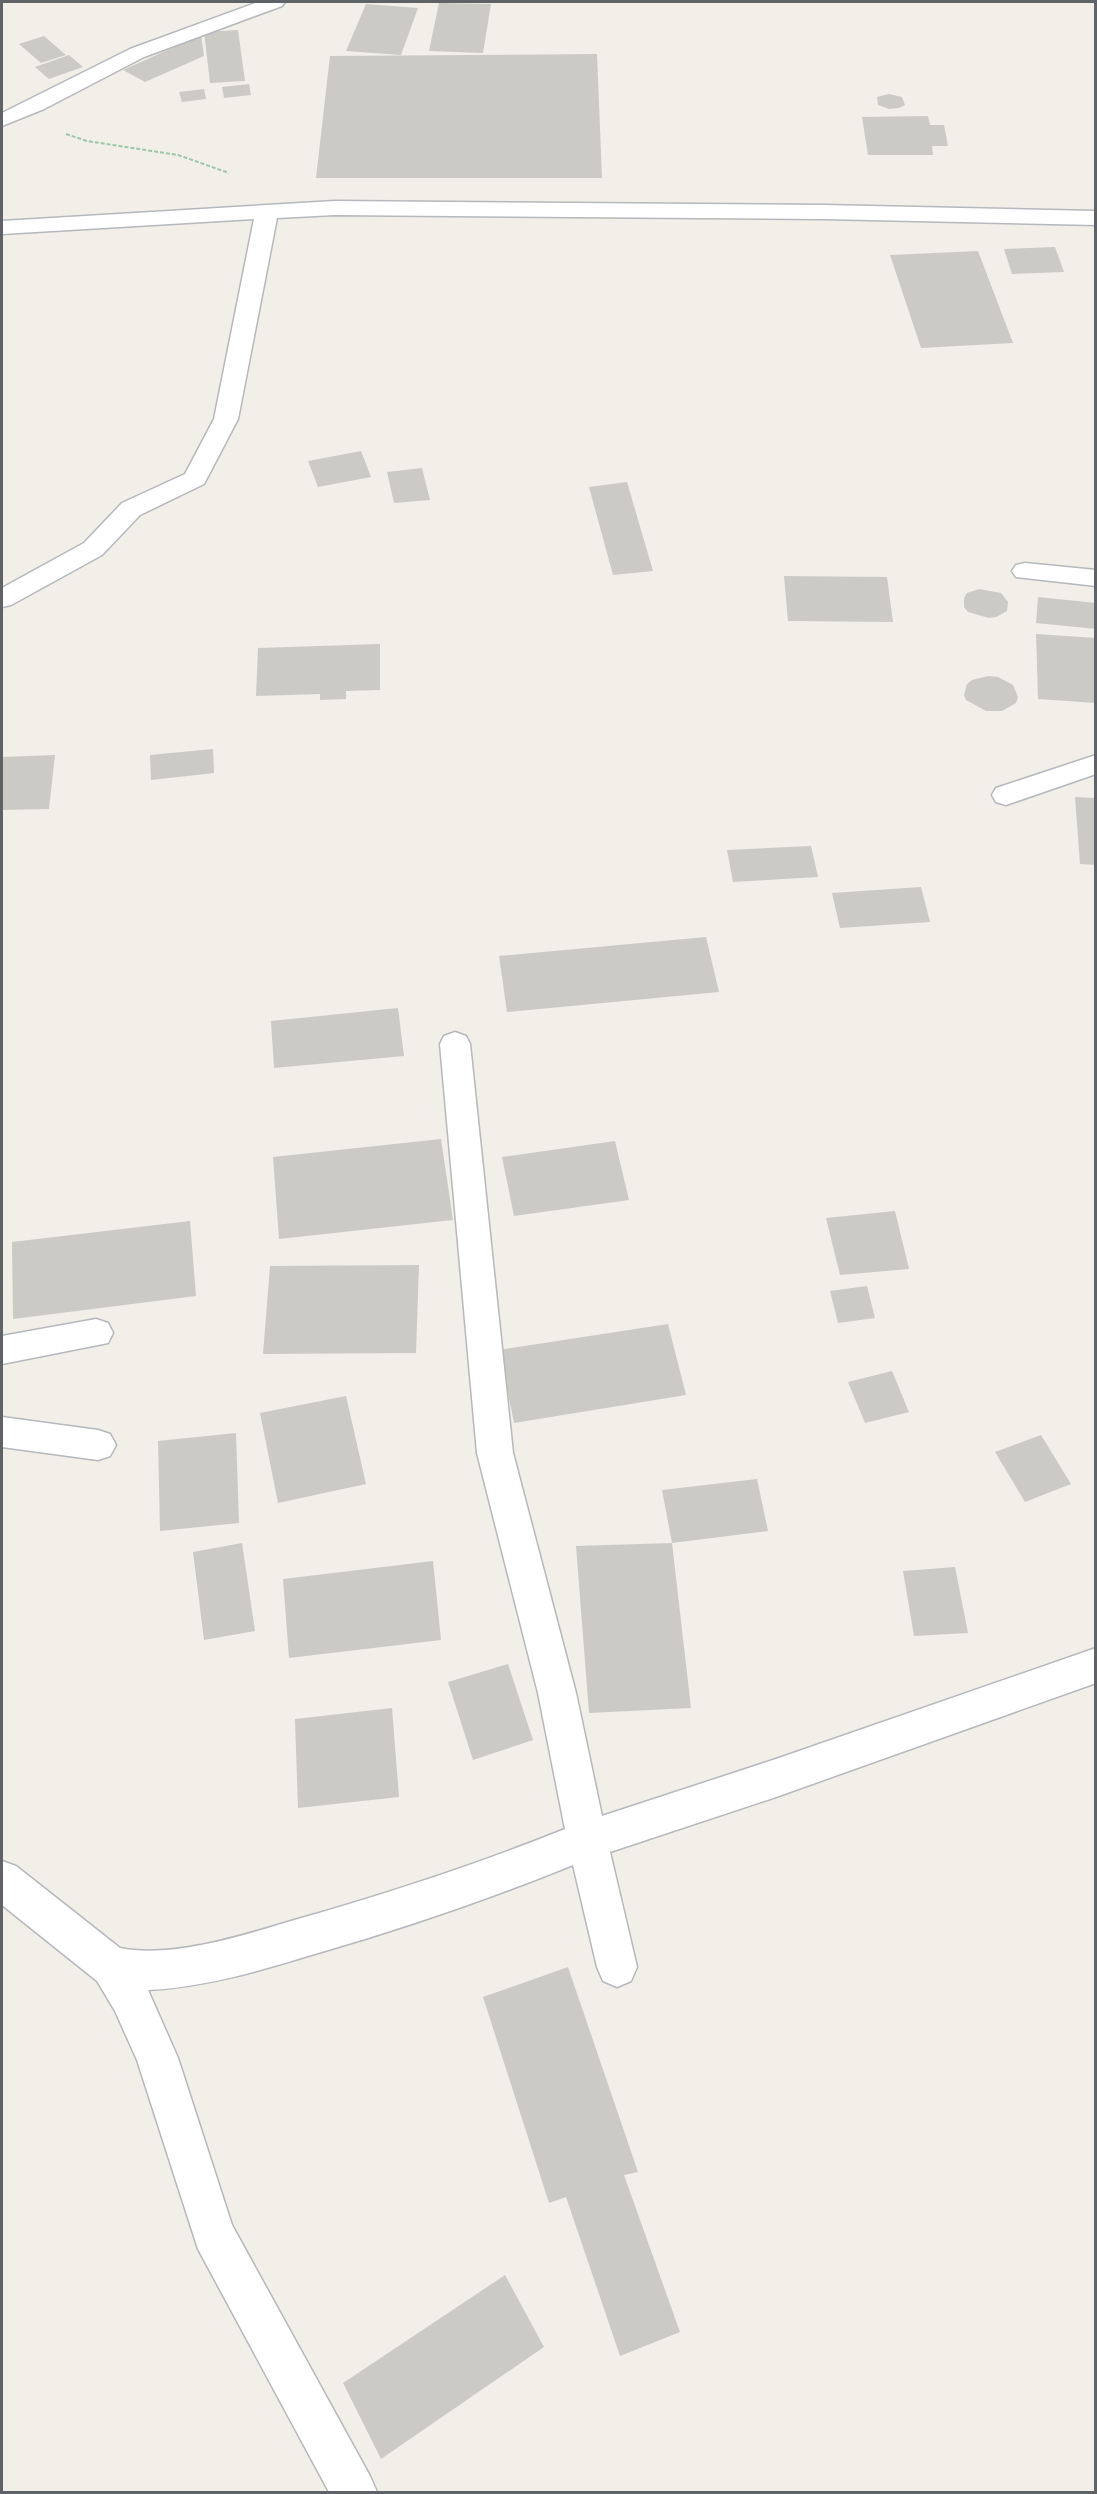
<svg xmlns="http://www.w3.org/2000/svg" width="1097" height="2494" viewBox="0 0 1097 2494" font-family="'IBM Plex Sans',sans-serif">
<rect width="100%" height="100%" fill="#f1efe8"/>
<!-- building -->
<g fill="#cccac5">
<polygon points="439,3 491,4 483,53 429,51"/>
<polygon points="366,4 418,8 401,55 346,51"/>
<polygon points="238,30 245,81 210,83 204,32"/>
<polygon points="201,35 204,56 145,82 123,70"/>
<polygon points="44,36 66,55 41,63 19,44"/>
<polygon points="597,54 602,178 316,178 330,56"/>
<polygon points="69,55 83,67 49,79 35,67"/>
<polygon points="249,84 251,95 224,98 222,87"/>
<polygon points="204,89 206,99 182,102 179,92"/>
<polygon points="889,94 902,97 905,105 899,108 889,109 878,105 877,97"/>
<polygon points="928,116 930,125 944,125 948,146 932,146 933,155 868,155 862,117"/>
<polygon points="1055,247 1064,272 1012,274 1004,249"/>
<polygon points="978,251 1013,343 921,348 890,255"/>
<polygon points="361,451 371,477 318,487 308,461"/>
<polygon points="422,468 430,500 394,503 387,472"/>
<polygon points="627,482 653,571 613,575 589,487"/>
<polygon points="784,576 887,577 893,622 788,621"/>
<polygon points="979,589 1001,593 1008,602 1007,611 996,617 989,618 968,612 964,607 964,598 967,593"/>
<polygon points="1038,597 1096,603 1096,629 1036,623"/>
<polygon points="1036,634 1096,638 1096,703 1038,699"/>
<polygon points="380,644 380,690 346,691 346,699 320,700 320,694 256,696 258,648"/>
<polygon points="988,676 998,677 1013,685 1018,697 1016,703 1002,711 986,711 966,700 964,695 967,684 972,680"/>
<polygon points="213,749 214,773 151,780 150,755"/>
<polygon points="55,755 49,809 2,810 2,757"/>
<polygon points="1075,797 1096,798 1096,865 1080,864"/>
<polygon points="811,846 818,877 733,882 727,850"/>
<polygon points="921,887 930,922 840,928 832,893"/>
<polygon points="706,937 719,992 507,1012 499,956"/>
<polygon points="398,1008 404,1056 274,1068 271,1021"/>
<polygon points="441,1139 453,1220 279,1239 273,1157"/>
<polygon points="615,1141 629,1200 514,1216 502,1157"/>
<polygon points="895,1211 909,1269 840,1275 826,1218"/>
<polygon points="190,1221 196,1296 13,1319 12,1242"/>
<polygon points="419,1265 416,1353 263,1354 270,1266"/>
<polygon points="867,1286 875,1318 838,1323 830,1291"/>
<polygon points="668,1324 686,1395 514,1423 499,1350"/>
<polygon points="892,1371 909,1412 865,1423 848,1382"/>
<polygon points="346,1396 366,1484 278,1503 260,1413"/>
<polygon points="236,1433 239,1523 160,1531 158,1441"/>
<polygon points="1041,1435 1071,1484 1025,1502 995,1452"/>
<polygon points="757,1479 768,1531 672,1543 662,1490"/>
<polygon points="242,1543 255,1631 204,1640 193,1552"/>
<polygon points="672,1543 691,1708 589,1713 576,1546"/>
<polygon points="433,1561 441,1640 289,1658 283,1579"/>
<polygon points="955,1567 968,1633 914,1636 903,1571"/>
<polygon points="508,1664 533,1740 473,1760 448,1682"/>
<polygon points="392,1708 399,1797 298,1808 295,1719"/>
<polygon points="568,1967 638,2172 624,2175 680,2332 620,2356 566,2197 549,2203 483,1997"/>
<polygon points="505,2275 544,2347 381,2459 343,2383"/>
</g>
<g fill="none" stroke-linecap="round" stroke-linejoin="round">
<!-- minor casing -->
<g stroke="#b5b8bc" stroke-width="3">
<g id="minor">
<polygon points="258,2 285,2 282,6 144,57 44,109 2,126 2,113 130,49"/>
<polygon points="335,201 824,205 1096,211 1096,225 824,219 335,215 277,218 238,419 204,484 140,515 102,555 11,605 2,607 2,588 84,543 122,503 185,474 214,419 254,219 2,234 2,221"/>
<polygon points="1025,563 1096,570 1096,586 1016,577 1012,571 1016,565"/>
<polygon points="1096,755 1096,774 1006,805 996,802 992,795 996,788"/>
<path d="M455 1032 466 1036 470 1044 513 1453 576 1693 602 1816 776 1759 1096 1648V1683L776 1797 610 1852 637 1967 631 1981 617 1987 603 1981 597 1967 573 1865C489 1899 405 1928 318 1953 262 1970 207 1987 148 1990L178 2058 232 2225 370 2476 377 2492H329L198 2249 137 2060 115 2011 97 1981 2 1905V1861L16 1866 120 1948C173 1959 247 1934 298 1919 389 1893 478 1864 565 1829L538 1693 477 1453 440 1044 444 1036Z"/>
<polygon points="96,1319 108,1323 113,1333 108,1343 2,1364 2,1336"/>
<polygon points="2,1417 98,1430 110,1434 116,1445 110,1456 98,1460 2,1447"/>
</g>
</g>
<!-- path -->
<polyline stroke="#9cc7a9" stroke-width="2" stroke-dasharray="4 2" stroke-linecap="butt" points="66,134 87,141 178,155 229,173"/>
<!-- minor -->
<use href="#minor" fill="#fff" fill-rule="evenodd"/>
</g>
<!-- border -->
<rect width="1097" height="2494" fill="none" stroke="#5f6368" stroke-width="6"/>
</svg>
